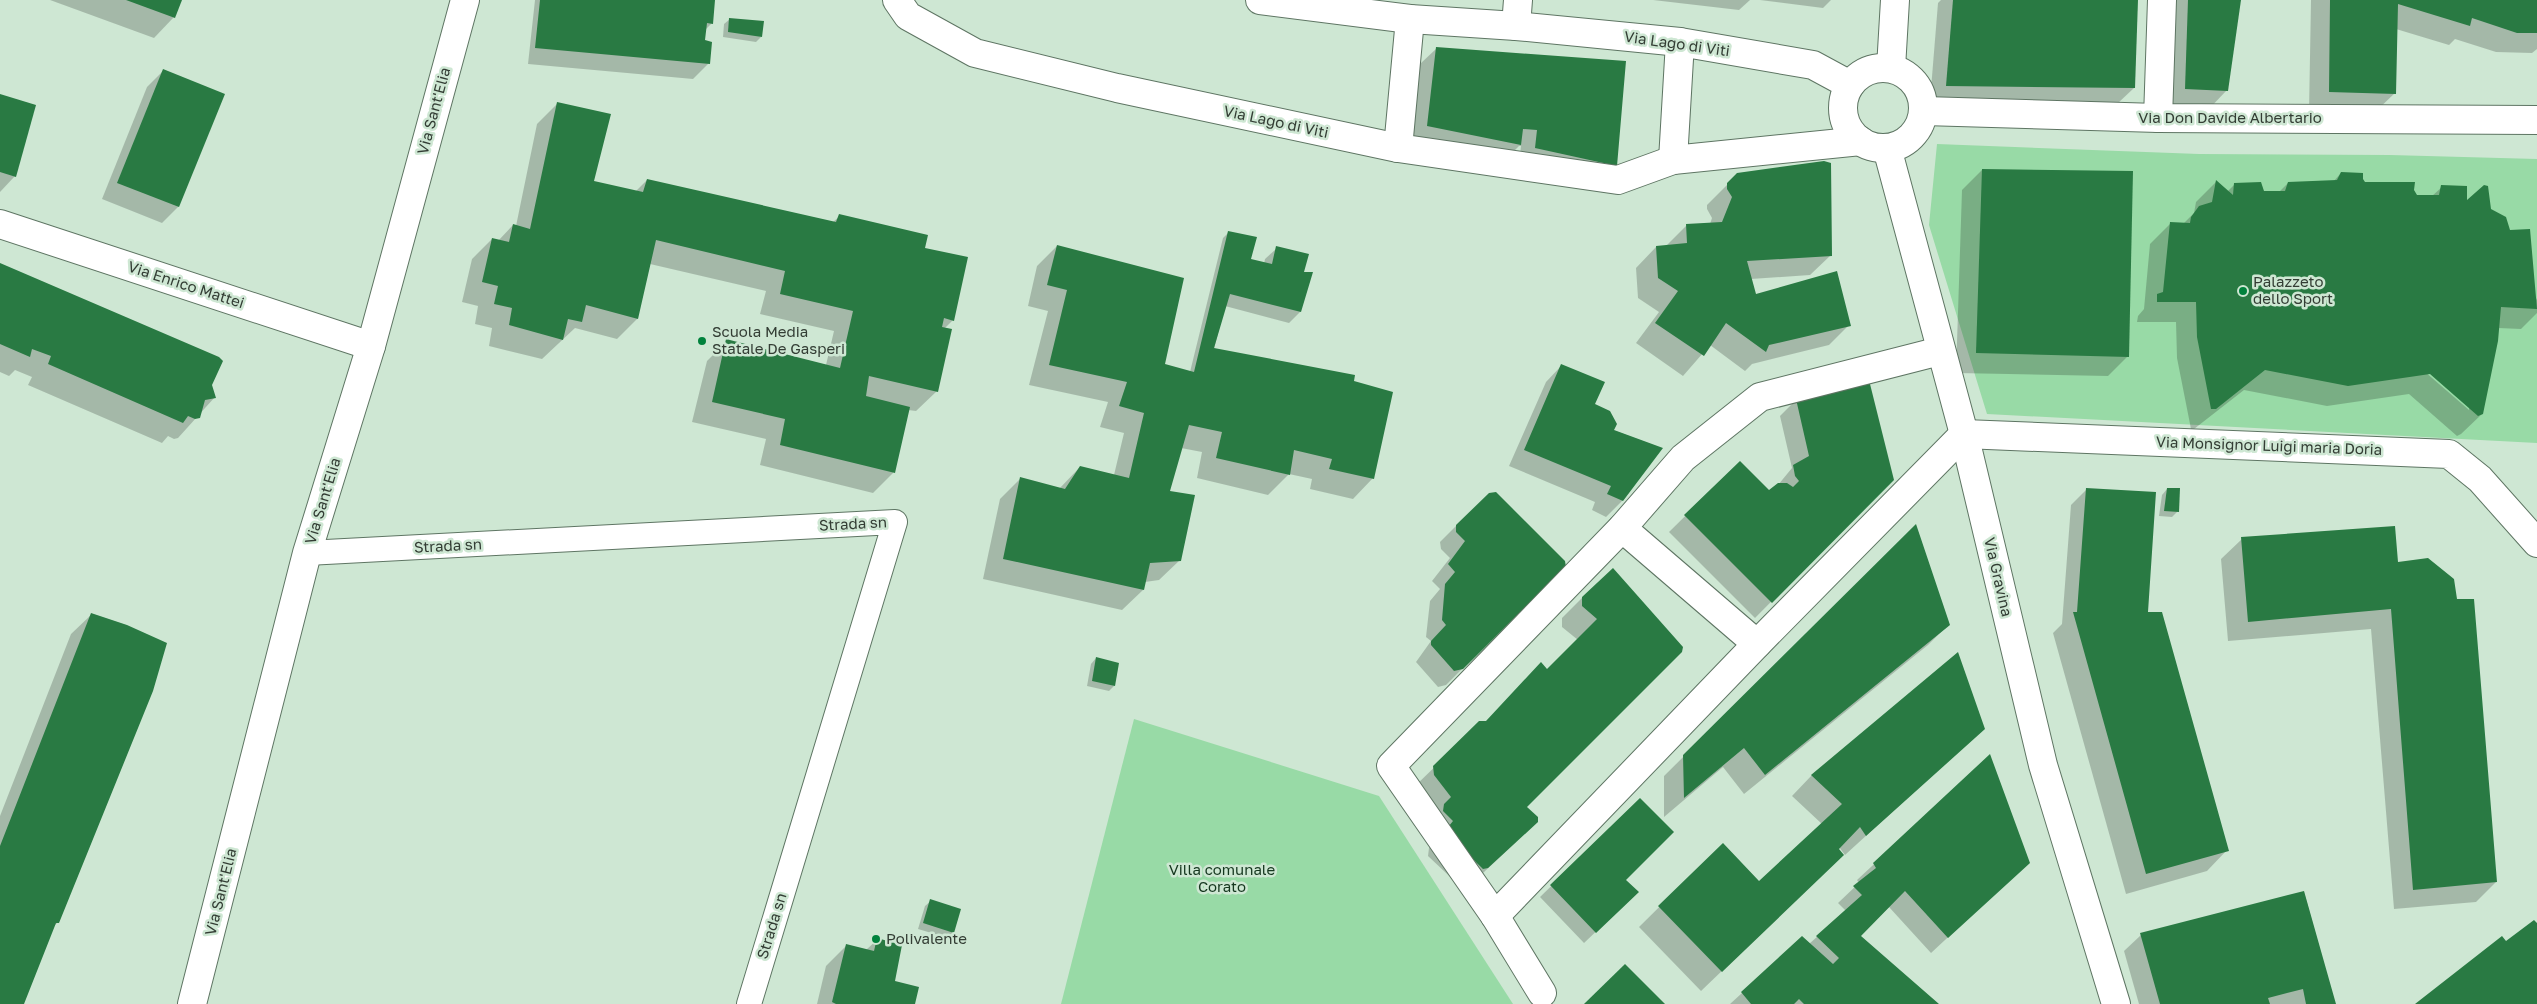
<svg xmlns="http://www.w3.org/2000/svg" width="2537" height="1004" viewBox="0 0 2537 1004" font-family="'Golos Text',sans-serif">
<rect width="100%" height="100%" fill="#cee7d3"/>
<!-- green -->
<g fill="#98daa6">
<polygon points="1937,144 2199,154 2390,155 2537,159 2537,443 1987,414 1929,225"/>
<polygon points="1134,719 1379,796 1513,1004 1061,1004"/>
</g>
<!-- shadow -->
<g fill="#0003" fill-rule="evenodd">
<polygon points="50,0 180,0 174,17 154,38"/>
<polygon points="535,0 714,0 712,23 705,30 704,41 709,63 693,79 528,64"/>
<polygon points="1653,0 1750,0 1739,10"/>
<polygon points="1760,0 1831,0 1823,8"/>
<polygon points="1941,0 2137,0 2134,88 2117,104 1930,101 1938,3"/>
<polygon points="2169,0 2239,0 2227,90 2207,111 2165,108"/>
<polygon points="2311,0 2537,0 2537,49 2532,53 2496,52 2455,39 2449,45 2396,29 2395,93 2374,113 2309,112"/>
<polygon points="730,19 761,37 756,42 723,37 724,24"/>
<polygon points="1437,48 1625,62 1616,166 1599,182 1519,164 1521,146 1519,146 1504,161 1412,142 1420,64"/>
<polygon points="163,71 178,207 162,223 102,199 147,87"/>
<polygon points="0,95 15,176 0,192"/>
<polygon points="557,104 593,182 635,192 647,180 833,222 840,216 923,249 953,320 945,328 937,391 916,411 908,410 893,473 873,493 760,465 766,439 692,422 707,361 727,341 826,365 834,331 760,314 766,291 650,264 637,319 617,339 575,328 542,359 489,346 492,328 475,324 478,306 462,302 472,259 492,239 498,241 513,225 516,226 537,124"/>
<polygon points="1982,170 2128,356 2108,376 1956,373 1962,190"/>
<path d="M2341 173 2365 183 2413 191 2417 196H2432L2442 187 2466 203 2490 210 2537 300V313L2521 329 2498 328 2482 414 2461 434 2457 436 2409 394 2327 406 2244 390 2194 429H2191L2177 358 2176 322H2137L2138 316 2144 309 2150 244 2171 223 2183 224 2194 213 2196 202 2216 182 2227 192 2235 184 2263 193 2279 192 2288 183 2333 182ZM2426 369 2469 407V410L2424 371Z"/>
<polygon points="1737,175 1831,255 1810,275 1751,279 1755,295 1849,325 1829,345 1752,364 1745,371 1710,345 1683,376 1636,343 1659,312 1638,298 1636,268 1656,247 1666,246 1687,225 1710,224 1712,218 1707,209 1707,205"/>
<polygon points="1229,232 1249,260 1264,264 1265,259 1277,248 1303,273 1300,312 1289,323 1225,306 1214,349 1352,382 1373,478 1353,499 1310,489 1312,479 1289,474 1268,495 1197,478 1202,452 1181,448 1169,492 1180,560 1159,580 1145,582 1143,590 1122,610 983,579 1000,499 1020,479 1059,489 1080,467 1114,475 1124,433 1100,427 1108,402 1029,385 1048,311 1028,306 1037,266 1057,246 1164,365 1190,372 1223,238"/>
<polygon points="0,264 211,385 215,397 178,438 174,439 168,436 162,443 28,385 32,377 15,370 9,376 0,372"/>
<polygon points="1562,365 1613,430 1661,448 1622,501 1606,517 1592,510 1595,502 1509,466 1546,382"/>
<polygon points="1796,400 1892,480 1755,618 1669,532 1740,462 1769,492 1778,485 1792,468 1780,416"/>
<polygon points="2087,489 2147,611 2227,850 2207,871 2126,894 2053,633 2062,624 2071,505"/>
<polygon points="2167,489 2178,511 2172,517 2159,516 2162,495"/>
<polygon points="1456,526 1565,566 1446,685 1438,687 1416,662 1431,641 1426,637 1430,601 1440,589 1432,581 1450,558 1441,549 1440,542"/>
<polygon points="1916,526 1949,624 1928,645 1744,794 1723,767 1664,817 1664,776"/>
<polygon points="2242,539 2396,563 2496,882 2476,902 2394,909 2371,629 2228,641 2221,559"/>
<polygon points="1582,598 1681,647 1525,807 1516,842 1467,888 1463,889 1428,856 1429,848 1434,842 1413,788 1480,723 1486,722 1547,671 1578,640 1562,627 1562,618"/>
<polygon points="92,614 58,922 52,928 22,1004 0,1004 0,816 71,634"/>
<polygon points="1096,658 1114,686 1109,691 1087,686 1091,664"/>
<polygon points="1984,728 1845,855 1839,847 1822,875 1701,991 1639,927 1723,844 1759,882 1822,824 1792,796 1812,775"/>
<polygon points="1990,756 2014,876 1931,953 1889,907 1853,942 1937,1004 1730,1004 1742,993 1809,944 1846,911 1838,903 1859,883 1857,880"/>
<polygon points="1640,800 1624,880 1626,903 1584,943 1540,897"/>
<polygon points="2304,892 2335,1004 2139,1004 2124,951 2141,935"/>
<polygon points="931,901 953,932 948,938 918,929 925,906"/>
<polygon points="878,939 894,982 913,1004 817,1004 826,966 846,946 866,950"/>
</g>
<!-- building -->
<g fill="#297a43">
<polygon points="126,0 182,0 175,18"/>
<polygon points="540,0 715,0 713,24 707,23 705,40 712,42 710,64 535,48"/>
<polygon points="1953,0 2138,0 2135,88 1946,86"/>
<polygon points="2188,0 2241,0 2228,91 2185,89"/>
<polygon points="2330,0 2537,0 2537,33 2517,33 2472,18 2470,26 2398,4 2396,94 2329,92"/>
<polygon points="729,18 764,21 762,37 728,32"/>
<polygon points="1436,47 1626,61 1617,166 1535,148 1537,130 1523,129 1521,145 1427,126"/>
<polygon points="163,69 225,94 179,207 117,183"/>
<polygon points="0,94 36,105 16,177 0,172"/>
<polygon points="557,102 611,114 594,181 643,192 647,179 836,222 839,214 928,235 925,248 968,257 954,321 944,318 942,327 952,329 938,392 869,376 866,396 910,407 895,473 780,445 785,419 712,402 726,339 840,368 853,311 780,294 785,271 656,240 638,319 586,305 582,322 568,319 563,340 509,325 512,308 494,304 498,286 482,282 492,238 509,242 513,224 530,229"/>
<polygon points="1824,161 1831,163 1832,256 1747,261 1756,294 1837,271 1851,326 1769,345 1766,352 1726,323 1704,356 1655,323 1678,291 1658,278 1656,246 1687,243 1686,224 1722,222 1732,197 1727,189 1727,183 1737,173"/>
<polygon points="1982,169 2133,171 2129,357 1976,353"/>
<polygon points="2341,172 2363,173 2363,179 2365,182 2415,182 2414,190 2417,195 2439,195 2441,185 2467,186 2467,200 2484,185 2488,186 2491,209 2506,217 2510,230 2530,229 2537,309 2501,307 2498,341 2483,414 2478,416 2430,374 2348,386 2265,370 2216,409 2211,409 2197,337 2196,302 2157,302 2157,294 2163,292 2170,222 2190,223 2191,217 2199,206 2212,202 2216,180 2233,195 2234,183 2261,182 2264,191 2285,191 2288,182 2337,180"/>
<polygon points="1228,231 1257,237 1251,259 1272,264 1276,246 1309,254 1304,272 1313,272 1301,312 1230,294 1214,348 1355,375 1354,381 1393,392 1374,479 1329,469 1332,459 1294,450 1290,475 1216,458 1222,432 1189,425 1170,491 1195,495 1181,561 1150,563 1144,590 1003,559 1020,477 1065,489 1080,466 1129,478 1144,413 1119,406 1127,382 1049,365 1067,290 1047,285 1057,245 1184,278 1165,364 1194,372"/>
<polygon points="0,263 219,357 223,361 212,385 216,398 205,400 200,418 195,419 188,416 183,423 48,364 51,356 32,349 30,357 0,344"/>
<polygon points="1561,364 1605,382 1595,404 1610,411 1617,424 1614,430 1663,448 1623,501 1607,494 1611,486 1524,450"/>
<polygon points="1869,380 1894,480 1772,603 1684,515 1740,461 1769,490 1778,483 1787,483 1793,487 1799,481 1795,476 1793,465 1809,456 1796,399"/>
<polygon points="2086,488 2156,492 2148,612 2162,612 2229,851 2146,874 2073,612 2077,612"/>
<polygon points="2167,488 2180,488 2179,512 2164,511"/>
<polygon points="1496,492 1565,561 1566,567 1463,669 1454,671 1431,645 1431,641 1446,625 1442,620 1445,584 1455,572 1448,564 1465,541 1456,532 1456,525 1489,493"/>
<polygon points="1916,524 1950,625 1765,775 1744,748 1684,798 1683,755"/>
<polygon points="2395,526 2398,562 2428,558 2454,579 2457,599 2474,599 2497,882 2413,890 2391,609 2248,622 2241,537"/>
<polygon points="1613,568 1683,647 1682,652 1527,807 1538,817 1538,822 1488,868 1483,869 1448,835 1449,826 1453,821 1443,811 1444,804 1451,797 1434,775 1433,766 1479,721 1486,721 1541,662 1547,669 1597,619 1582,606 1582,597"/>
<polygon points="91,613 127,625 167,643 153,691 59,923 56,923 24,1004 0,1004 0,846"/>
<polygon points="1958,652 1985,729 1866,836 1860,827 1839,849 1844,855 1722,972 1658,906 1723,843 1759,881 1842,804 1811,775"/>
<polygon points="1096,657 1119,663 1115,686 1092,681"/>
<polygon points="1990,754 2030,863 1948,938 1905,891 1861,936 1939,1004 1804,1004 1799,999 1794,1004 1751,1004 1741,992 1802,936 1833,964 1839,958 1816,936 1862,895 1853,886 1876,868 1873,863"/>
<polygon points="1640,798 1674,832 1626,880 1639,892 1596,933 1550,885"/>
<polygon points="2304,891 2336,1004 2306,1004 2303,989 2268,998 2270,1004 2160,1004 2140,933"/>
<polygon points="930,899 961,909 954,933 923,923"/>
<polygon points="2534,920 2537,923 2537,1004 2415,1004 2502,936 2506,941"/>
<polygon points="877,938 902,945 895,981 919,987 915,1004 836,1004 832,1002 846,944 874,951"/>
<polygon points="1625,964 1665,1004 1584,1004"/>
</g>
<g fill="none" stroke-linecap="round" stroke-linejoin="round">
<!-- lane casing -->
<g stroke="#5e7563" stroke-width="26">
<polyline id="lane" points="307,553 895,522 749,1004"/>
</g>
<!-- street casing -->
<g stroke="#5e7563" stroke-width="30">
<g id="street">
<polyline points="897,0 908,16 975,53 1117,88 1398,148 1618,180 1673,160 1861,141"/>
<polyline points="1260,0 1410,19 1516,26 1680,42 1813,65 1850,85"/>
<polyline points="1516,26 1518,0"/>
<polyline points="1924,111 2158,118 2537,120"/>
<polyline points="2158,118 2162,0"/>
<polyline points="1398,148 1410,19"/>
<polyline points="1673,160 1680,42"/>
<polyline points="0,224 371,346"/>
<polyline points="1622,528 1757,644"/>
<polyline points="1495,916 1757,644 1964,434 2449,454 2480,479 2537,543"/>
<polyline points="1542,993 1495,916 1391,766 1622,528 1683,458 1760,397 1940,351"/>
<polyline points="192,1004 307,553 371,346 465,0"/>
</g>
</g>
<!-- secondary casing -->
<g stroke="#5e7563" stroke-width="30">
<g id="secondary">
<polyline points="1891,68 1895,0"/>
<circle cx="1883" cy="108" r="40"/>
<polyline points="1887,148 1964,434 2043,765 2116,1004"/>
</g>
</g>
<!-- lane -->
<use href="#lane" stroke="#fff" stroke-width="24"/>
<!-- street -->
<use href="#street" stroke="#fff" stroke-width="28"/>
<!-- secondary -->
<use href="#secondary" stroke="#fff" stroke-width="28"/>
</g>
<!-- markers -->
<g fill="#00823c" stroke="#cee7d3" stroke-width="2">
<circle cx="2243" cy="291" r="5"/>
<circle cx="702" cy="341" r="5"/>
<circle cx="876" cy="939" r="5"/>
</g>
<g text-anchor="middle" stroke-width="5" stroke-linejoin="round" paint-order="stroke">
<!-- street labels -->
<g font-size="15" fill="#333d34" stroke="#cee7d3">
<text transform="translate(1677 44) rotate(8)" y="5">Via Lago di Viti</text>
<text transform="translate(434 111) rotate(-75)" y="5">Via Sant'Elia</text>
<text x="2230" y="123">Via Don Davide Albertario</text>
<text transform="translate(1276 122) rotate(12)" y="5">Via Lago di Viti</text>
<text transform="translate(186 285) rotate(18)" y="5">Via Enrico Mattei</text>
<text transform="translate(2269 446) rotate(2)" y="5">Via Monsignor Luigi maria Doria</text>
<text transform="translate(323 501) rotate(-73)" y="5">Via Sant'Elia</text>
<text transform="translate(853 524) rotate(-3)" y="5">Strada sn</text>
<text transform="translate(448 546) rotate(-3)" y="5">Strada sn</text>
<text transform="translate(1998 577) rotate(77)" y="5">Via Gravina</text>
<text transform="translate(221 892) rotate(-76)" y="5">Via Sant'Elia</text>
<text transform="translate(772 926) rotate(-73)" y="5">Strada sn</text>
</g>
<!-- poi labels -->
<g font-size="15" fill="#333d34" stroke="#cee7d3" text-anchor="start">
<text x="2253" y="287">Palazzeto<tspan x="2253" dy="17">dello Sport</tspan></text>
<text x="712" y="337">Scuola Media<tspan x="712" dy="17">Statale De Gasperi</tspan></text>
<text x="886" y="944">Polivalente</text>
</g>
<!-- park labels -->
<g font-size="15" fill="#15371f" stroke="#cee7d3">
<text x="1222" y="875">Villa comunale<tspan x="1222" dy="17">Corato</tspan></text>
</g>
</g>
</svg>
